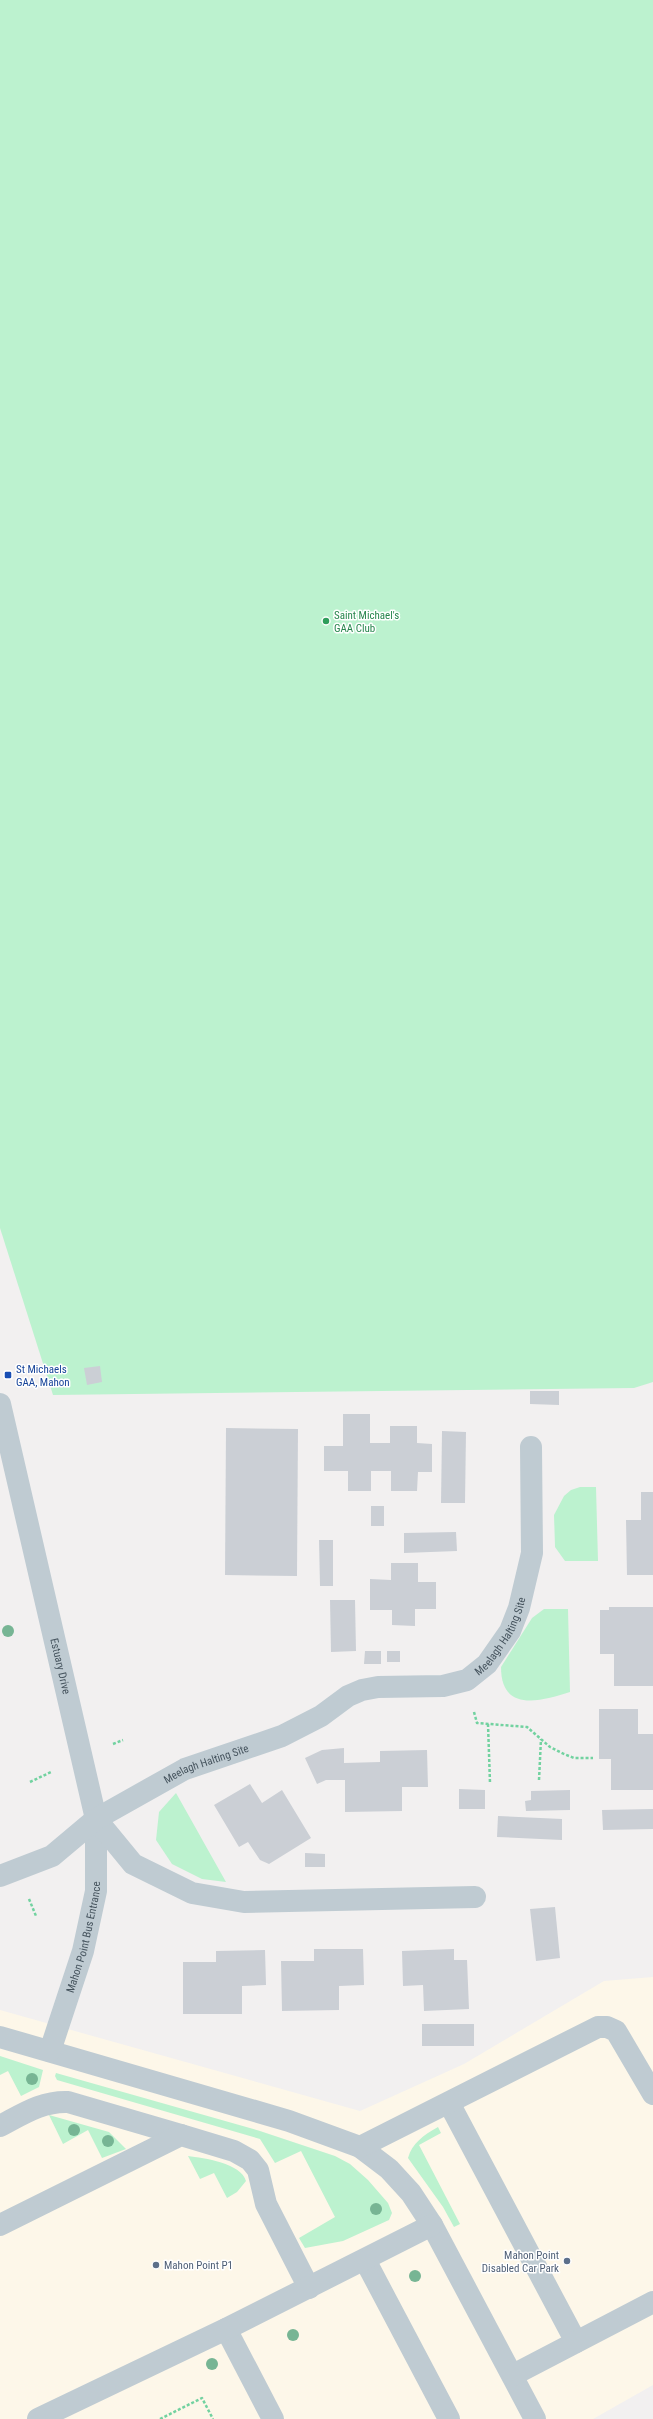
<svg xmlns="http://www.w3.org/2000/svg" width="653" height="2419" viewBox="0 0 653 2419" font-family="'Roboto Condensed',sans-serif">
<rect width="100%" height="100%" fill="#f2f0f0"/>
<!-- commercial -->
<polygon fill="#fdf7e9" points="653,1977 653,2385 593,2419 0,2419 0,2010 360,2111 464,2064 604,1981"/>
<!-- green -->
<g fill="#bcf2cf">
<polygon points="0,0 653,0 653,1382 634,1388 53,1395 0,1228"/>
<polygon points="580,1487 596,1487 598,1561 565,1561 555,1547 554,1515 564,1496 571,1490"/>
<path d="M544 1609H568L570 1692C541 1701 501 1713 501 1667L532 1618Z"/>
<polygon points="176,1793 226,1882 202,1879 172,1864 156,1840 159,1812"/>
<polygon points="0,2056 43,2070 39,2087 21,2096 8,2071 0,2075"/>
<polygon points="56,2073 260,2131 335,2156 350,2164 368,2180 388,2203 392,2213 389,2220 343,2241 305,2248 299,2238 335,2217 301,2151 275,2163 260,2139 57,2080 55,2076"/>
<polygon points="49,2115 109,2132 126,2149 102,2158 88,2130 63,2144"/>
<path d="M438 2127 441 2133 419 2145 460 2224 454 2227 443 2207 408 2158C412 2143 424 2135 438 2127Z"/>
<path d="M188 2156C204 2158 241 2163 246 2181L237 2192 227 2198 214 2173 200 2179Z"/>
</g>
<!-- building -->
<g fill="#cbcfd5">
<polygon points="100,1366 102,1382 87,1385 84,1368"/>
<polygon points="530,1391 559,1391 559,1405 530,1404"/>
<polygon points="343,1414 370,1414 370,1443 390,1443 390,1426 417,1426 417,1443 432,1444 432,1472 418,1472 417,1491 391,1491 391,1471 371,1471 371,1491 348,1491 348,1471 324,1471 324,1446 343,1446"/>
<polygon points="226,1428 298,1429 297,1576 225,1575"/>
<polygon points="442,1431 466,1432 465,1503 441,1503"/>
<polygon points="641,1492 653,1492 653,1575 627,1575 626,1520 641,1520"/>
<rect x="371" y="1506" width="13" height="20"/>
<polygon points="456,1532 457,1551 404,1553 404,1533"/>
<polygon points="319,1540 333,1540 333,1586 320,1586"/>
<polygon points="391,1563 418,1563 418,1582 436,1582 436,1609 415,1609 415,1626 392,1625 392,1610 370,1610 370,1579 391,1580"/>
<polygon points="330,1600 355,1600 356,1651 331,1652"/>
<polygon points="609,1607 653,1607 653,1686 614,1686 614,1654 600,1654 600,1610 609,1610"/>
<polygon points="365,1651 381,1651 381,1664 364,1664"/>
<rect x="387" y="1651" width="13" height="11"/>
<polygon points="599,1709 638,1709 638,1734 653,1734 653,1790 611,1790 611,1759 599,1759"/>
<polygon points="344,1748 344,1763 380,1762 380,1751 427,1750 428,1787 402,1787 402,1811 345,1812 345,1780 326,1780 317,1784 305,1758 322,1750"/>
<polygon points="250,1784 262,1803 282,1790 311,1838 269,1864 260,1860 248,1842 239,1847 214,1805"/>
<polygon points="459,1789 485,1790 485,1809 459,1809"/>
<polygon points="570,1790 570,1810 526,1811 525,1801 531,1800 531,1791"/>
<polygon points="653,1809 653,1829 603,1830 602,1810"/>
<polygon points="498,1816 562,1819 562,1840 497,1837"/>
<polygon points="305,1853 325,1854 325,1867 305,1867"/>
<polygon points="555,1907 560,1958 536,1961 530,1909"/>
<polygon points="314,1949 363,1949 364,1985 339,1986 339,2010 282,2011 281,1961 314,1961"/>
<polygon points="454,1949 454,1960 467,1960 469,2009 424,2011 423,1985 403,1986 402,1951"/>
<polygon points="265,1950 266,1985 242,1986 242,2014 183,2014 183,1962 216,1962 216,1951"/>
<rect x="422" y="2024" width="52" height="22"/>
</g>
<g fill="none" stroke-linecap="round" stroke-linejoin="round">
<!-- path -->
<g stroke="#72d2a0" stroke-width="2.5" stroke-dasharray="3 2" stroke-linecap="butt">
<polyline points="474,1712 477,1723 527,1727 550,1747 564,1754 574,1758 593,1758"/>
<polyline points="488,1724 490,1783"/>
<polyline points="113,1744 123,1740"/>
<polyline points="539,1780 541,1739"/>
<polyline points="30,1782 51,1772"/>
<polyline points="29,1899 36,1916"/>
<polyline points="160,2419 202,2398 213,2419"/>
</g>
<!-- service -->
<g stroke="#bfcbd2" stroke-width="22">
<polyline points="0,2037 289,2121 360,2147 389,2169 411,2193 432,2225 535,2419"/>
<path id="s1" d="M50 2051 83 1951 96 1891V1819"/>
<polyline points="449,2103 576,2342"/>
<path d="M0 2126C23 2114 42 2101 68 2102L181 2135"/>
<polyline points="360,2147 598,2027 607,2027 616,2031 653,2094"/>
<polyline points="0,2225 181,2135 234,2151 250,2160 258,2170 266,2204 309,2288"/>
<polyline points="365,2260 449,2419"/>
<polyline points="226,2329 273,2419"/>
<polyline points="513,2375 653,2302"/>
<polyline points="38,2419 226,2329 432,2225"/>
</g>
<!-- minor -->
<g stroke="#bfcbd2" stroke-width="22">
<path id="s2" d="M0 1404 96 1819 133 1864 192 1893 244 1902 475 1897"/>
<path id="s3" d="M0 1876 52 1856 96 1819 185 1769 282 1736 321 1716 348 1696 362 1690 378 1687 443 1686 467 1680 487 1664 510 1631 519 1608 532 1553 531 1447"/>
</g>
</g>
<!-- trees -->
<g fill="#77b594">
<circle cx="8" cy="1631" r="6"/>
<circle cx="32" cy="2079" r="6"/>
<circle cx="74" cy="2130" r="6"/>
<circle cx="108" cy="2141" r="6"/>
<circle cx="376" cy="2209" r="6"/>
<circle cx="415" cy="2276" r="6"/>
<circle cx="293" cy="2335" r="6"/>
<circle cx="212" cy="2364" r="6"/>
</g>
<!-- markers -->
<circle fill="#2e9e5b" stroke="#fff" stroke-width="1.5" cx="326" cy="621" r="4"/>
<rect fill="#1a4fb4" stroke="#fff" stroke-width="1.5" x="4" y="1371" width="8" height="8" rx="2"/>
<g fill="#5c6f8a" stroke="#fff" stroke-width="1.5">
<circle cx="567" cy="2261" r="4"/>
<circle cx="156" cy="2265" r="4"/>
</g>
<g text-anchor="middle" stroke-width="3" stroke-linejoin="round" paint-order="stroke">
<!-- leisure labels -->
<g font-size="11" fill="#27864d" stroke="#fff" text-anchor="start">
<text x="334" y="619">Saint Michael's<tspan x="334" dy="13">GAA Club</tspan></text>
</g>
<!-- transit labels -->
<g font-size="11" fill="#164399" stroke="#fff" text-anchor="start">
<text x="16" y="1373">St Michaels<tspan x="16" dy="13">GAA, Mahon</tspan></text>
</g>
<!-- street labels -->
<g font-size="11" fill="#46545e" stroke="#fff">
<text dy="4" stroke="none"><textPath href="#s3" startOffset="573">Meelagh Halting Site</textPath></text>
<text dy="4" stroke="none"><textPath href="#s2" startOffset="269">Estuary Drive</textPath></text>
<text dy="4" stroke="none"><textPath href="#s3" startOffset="237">Meelagh Halting Site</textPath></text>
<text dy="4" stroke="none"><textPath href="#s1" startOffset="119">Mahon Point Bus Entrance</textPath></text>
</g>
<!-- service labels -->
<g font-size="11" fill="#4e5e75" stroke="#fff" text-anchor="end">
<text x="559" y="2259">Mahon Point<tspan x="559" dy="13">Disabled Car Park</tspan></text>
<text x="164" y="2269" text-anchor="start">Mahon Point P1</text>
</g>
</g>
</svg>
